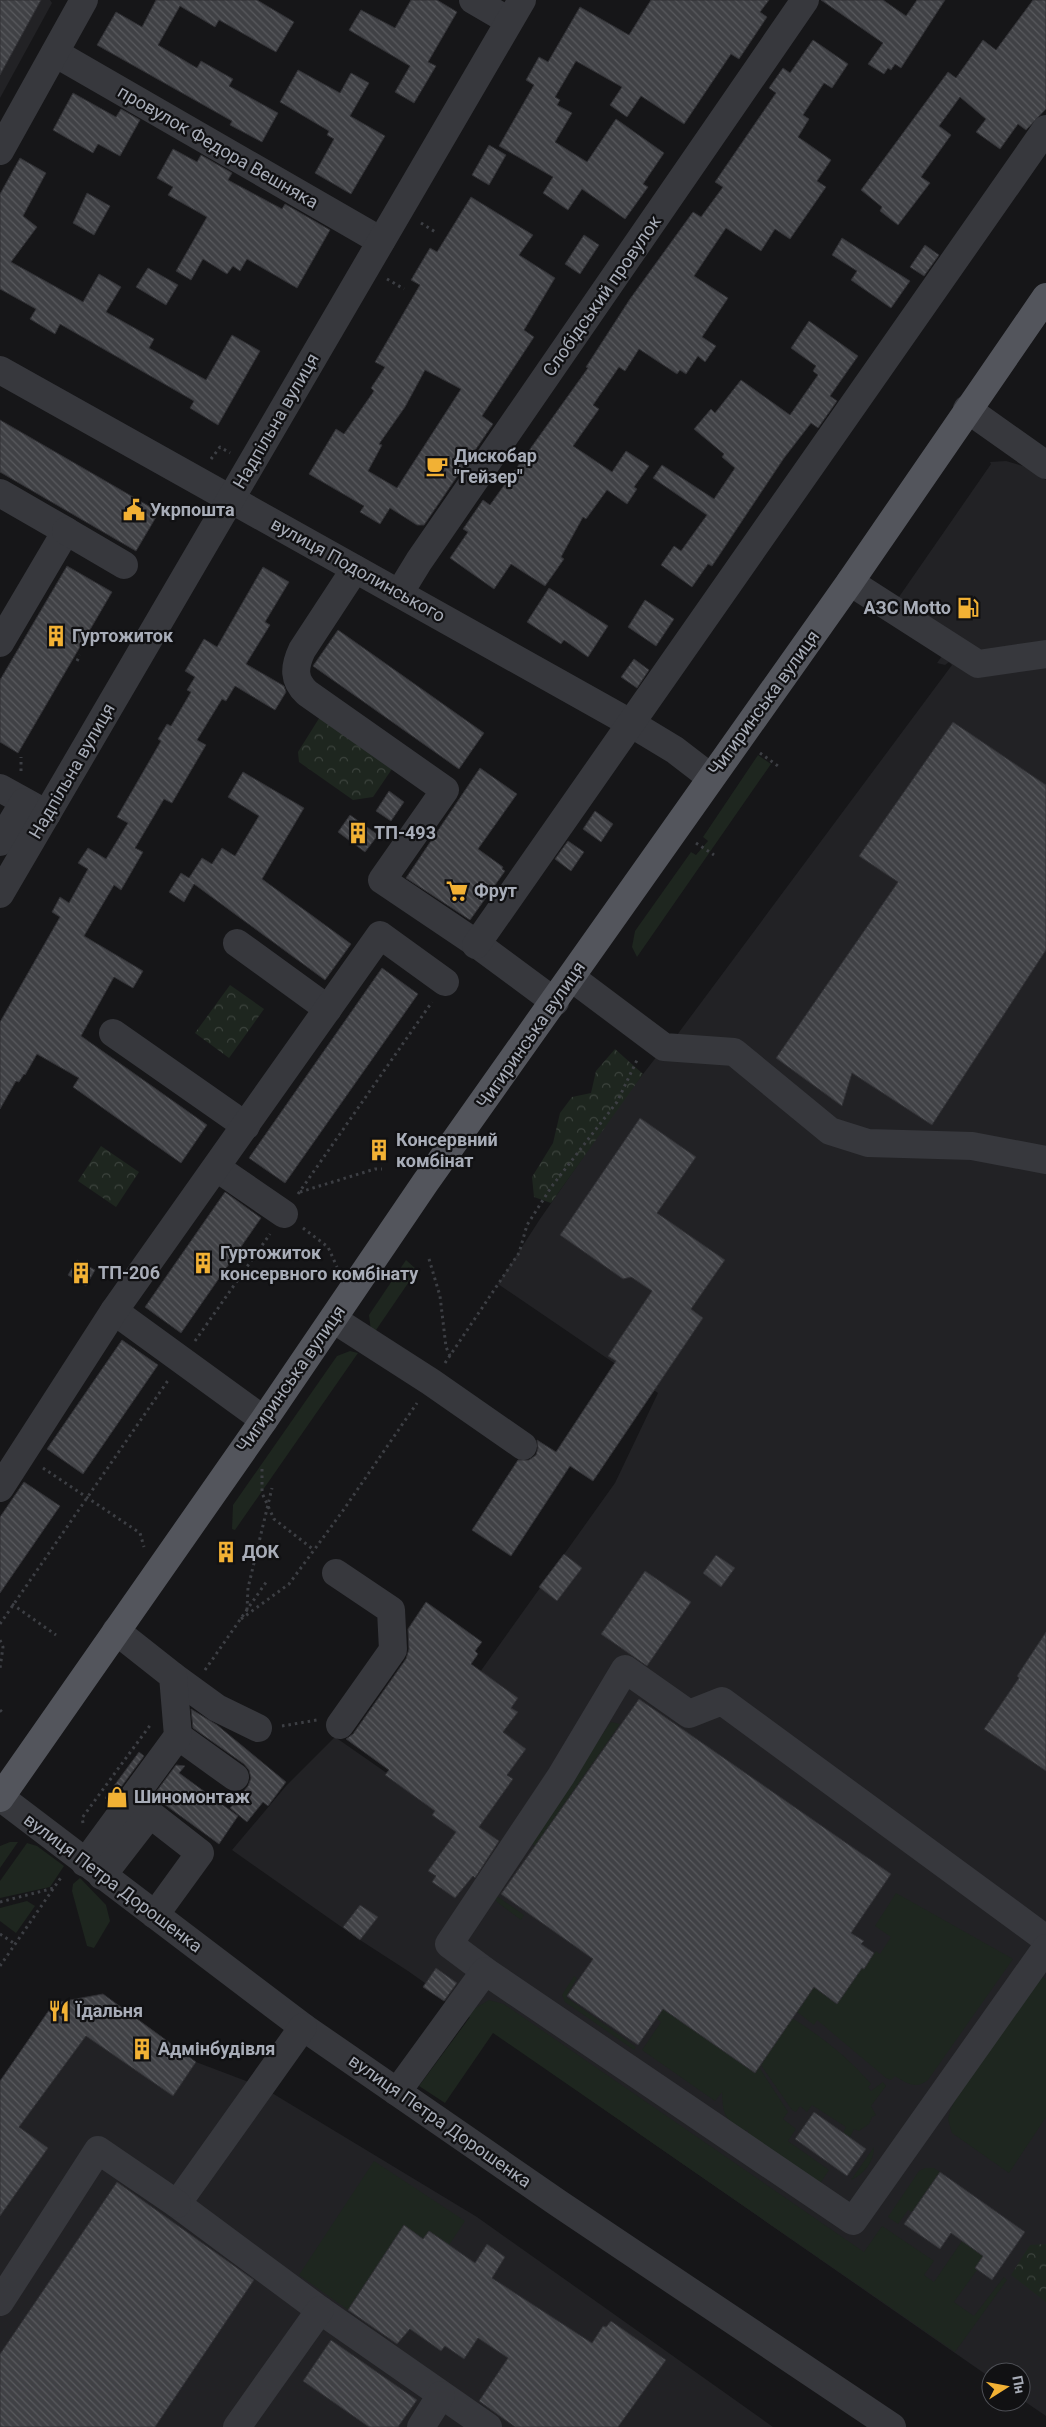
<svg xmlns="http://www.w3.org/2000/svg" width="1046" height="2427" viewBox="0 0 1046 2427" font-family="Roboto,sans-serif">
<defs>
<pattern id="forest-crowns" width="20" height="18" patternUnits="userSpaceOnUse" patternTransform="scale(1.25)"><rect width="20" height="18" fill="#1e261f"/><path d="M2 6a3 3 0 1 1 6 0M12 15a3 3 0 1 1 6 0" fill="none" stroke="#3c433d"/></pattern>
<pattern id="building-back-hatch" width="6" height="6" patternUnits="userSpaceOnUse" patternTransform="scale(1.25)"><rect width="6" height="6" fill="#404145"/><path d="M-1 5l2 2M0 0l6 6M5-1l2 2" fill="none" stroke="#595a5e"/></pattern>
</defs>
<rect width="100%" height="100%" fill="#161618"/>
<!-- built -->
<g fill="#222225">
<polygon points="0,0 50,0 52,3 0,98"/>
<polygon points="1006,461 1023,466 1046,480 1046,2416 1021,2399 1021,2372 991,2372 991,2378 493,2032 435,1995 423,1986 425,1983 408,1971 360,1940 232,1850 286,1786 335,1737 391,1776 480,1672 615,1483 658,1393 498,1284 540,1219 626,1096 664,1047 674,1039 952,665 949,662 945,665 937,663 942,656 893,622 883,620 991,464 990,462"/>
<polygon points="103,1994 196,2062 262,2087 477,2217 773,2427 0,2427 0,2081 54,2003"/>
</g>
<!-- green -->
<g fill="#1e261f">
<polygon points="758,755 771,764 637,957 632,947 635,931 691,852 696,855 708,841 703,837"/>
<polygon points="406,1260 417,1270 374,1333 371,1331 369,1315"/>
<polygon points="350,1351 358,1353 235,1530 232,1529 233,1505 337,1356"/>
<polygon points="611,1722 620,1724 535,1846 530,1842 532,1836"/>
<polygon points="10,1842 18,1842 0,1868 0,1846"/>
<polygon points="27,1843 37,1846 64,1866 50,1887 0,1898 0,1881"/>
<polygon points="80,1878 106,1905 110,1921 94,1948 87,1946 72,1891 73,1884"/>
<path d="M896 1893 1013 1959 928 2080C916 2090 906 2083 895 2076L891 2080 886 2078 817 2020 814 2025 797 2012 814 1987 837 2004 838 1951 864 1969 876 1951 880 1954 891 1937 875 1926Z"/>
<polygon points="497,1896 524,1915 521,1920 497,1902 495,1899"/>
<polygon points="27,1901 35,1906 16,1933 0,1921 0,1908"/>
<polygon points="574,1976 577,1978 566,1997 636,2047 634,2050 565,2002 562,1995"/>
<polygon points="1042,1977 1046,1979 1046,2117 1009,2173 952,2133 948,2119 951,2108 965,2083"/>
<polygon points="489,2000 504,2004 864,2252 882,2226 934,2261 924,2275 934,2282 962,2241 983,2256 975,2268 977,2270 954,2302 974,2316 1004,2277 1007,2280 955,2352 493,2033 445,2103 419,2086 470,2017 468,2016 472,2010"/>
<path d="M663 2009 755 2073 759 2067 788 2112 783 2119 796 2129 788 2141 829 2170 821 2182 812 2178 748 2135V2130L742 2131C724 2117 723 2115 722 2092L715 2101 642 2050 661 2022 656 2018Z"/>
<path d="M792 2018C822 2037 849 2058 871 2084L868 2087 871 2091 883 2082 886 2086 871 2106 876 2115 872 2117 869 2124 859 2131 854 2129 850 2137 843 2133 846 2127 812 2105 807 2112 800 2106 796 2112 792 2110 761 2065Z"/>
<path d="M874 2147C874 2162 864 2174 851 2180Z"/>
<polygon points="374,2161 465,2221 449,2245 429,2231 423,2239 404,2225 348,2310 299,2275"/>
<polygon points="925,2168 934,2168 940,2172 912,2212 908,2210 898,2224 888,2217 919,2171"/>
</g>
<!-- forest -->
<g fill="url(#forest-crowns)">
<polygon points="323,712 396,763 373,797 353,800 299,762 298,752"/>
<polygon points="230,985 264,1009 229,1058 195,1033"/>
<polygon points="615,1049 643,1074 551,1203 534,1197 532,1177 553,1143 560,1113 572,1097 591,1093 596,1071"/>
<polygon points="101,1146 139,1172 116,1207 78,1181"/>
<polygon points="1046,2244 1046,2302 1011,2275 1030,2245"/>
</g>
<!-- building -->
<g fill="url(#building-back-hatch)" stroke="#303034" fill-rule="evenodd">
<polygon points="0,0 41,0 0,75"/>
<polygon points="156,0 257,0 294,22 276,52 219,20 215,27 180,6 158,45 197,68 201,61 233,79 229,86 278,113 262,142 230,125 232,121 97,45 116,12 142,27"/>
<polygon points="411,0 437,0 457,12 428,62 436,66 414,103 395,92 410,66 349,30 361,10 395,28"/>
<polygon points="651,0 769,0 760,12 767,17 739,59 731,54 684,124 641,96 627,117 610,105 622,87 576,61 555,97 560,100 557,105 572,113 555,142 587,162 616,119 664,153 643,184 648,187 625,219 582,189 568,210 543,193 553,177 499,146 534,85 526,80 539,57 548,62 580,7 629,35"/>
<polygon points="821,0 883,0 906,16 917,0 945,0 901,68 895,64 891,70 888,68 884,74 868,64 883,43"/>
<polygon points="1033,0 1046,0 1046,109 1026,130 1018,124 1000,149 976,132 986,119 960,97 939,126 951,135 921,177 930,183 898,225 880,211 882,207 861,190 948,72 956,78 983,40 996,50"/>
<polygon points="813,40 848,64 832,88 824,83 803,115 809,119 798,137 831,160 817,181 826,187 790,239 775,229 761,251 726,228 694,276 728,298 702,337 716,346 705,362 698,356 686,374 680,370 677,374 639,349 625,371 619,367 593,405 599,409 573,446 612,472 626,451 649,466 634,487 637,489 627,504 607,490 586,519 583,517 561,557 564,559 545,586 511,564 494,589 450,558 468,532 463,529 483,500 490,505 588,368 586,367 630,299 693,212 701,217 723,187 715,182 776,93 769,88 783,68 790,73"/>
<polygon points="298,70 340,93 351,73 369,83 350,116 385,136 351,194 315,173 334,139 327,135 329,131 280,102"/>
<polygon points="73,93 116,117 121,109 140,120 120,156 98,144 93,153 53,130"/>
<polygon points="489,145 506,155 489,185 472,175"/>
<polygon points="173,149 197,162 201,155 232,173 228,180 282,209 285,204 330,230 297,288 247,259 240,271 233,266 227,274 203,259 191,280 176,271 207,217 168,195 173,187 157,178"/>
<polygon points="20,158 46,173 23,216 37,227 11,262 83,302 99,274 121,287 106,312 154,339 149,348 206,380 232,335 260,351 218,425 190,408 194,401 60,324 55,334 30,319 36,309 0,289 0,194"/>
<polygon points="87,193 110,206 94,235 73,223"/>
<path d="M471 197 533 235 519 255 555 278 524 330 534 337 482 416 493 424 424 525H417L390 508 380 524 360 512 364 506 309 474 336 429 344 434 374 391 371 388 385 367 375 362 420 285 411 280 430 248 437 252ZM425 370 461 389 397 488 368 471 382 445 379 444 405 407Z"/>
<polygon points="584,235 599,245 580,274 565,264"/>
<polygon points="842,238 910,281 891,308 851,280 857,271 832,255"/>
<polygon points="925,245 939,255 924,276 910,267"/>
<polygon points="148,268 178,285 166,305 136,287"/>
<polygon points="809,321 858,356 830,396 837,401 818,428 811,423 784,458 712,566 708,564 692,587 661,565 674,546 681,551 707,515 653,478 662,465 714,499 735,468 722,457 724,454 694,429 711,409 715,413 741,380 790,415 818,375 813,371 816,366 791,348"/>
<polygon points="0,420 159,512 136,551 0,472"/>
<polygon points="67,566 112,592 18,753 0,742 0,680"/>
<polygon points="263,567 289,582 265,622 270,625 246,664 284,686 286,692 275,710 235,686 226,701 222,699 197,740 206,745 172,803 164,799 135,848 143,852 121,890 114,885 84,936 143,971 133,988 114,977 81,1036 207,1125 181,1163 73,1087 79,1078 37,1054 25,1075 24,1074 19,1082 16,1081 0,1109 0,1022 60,917 52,912 60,897 69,903 88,869 78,863 88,848 106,859 128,823 117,817 161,741 158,739 167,724 171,726 191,692 187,690 195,677 185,671 204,639 217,647"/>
<polygon points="549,588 608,626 588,657 564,640 561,644 527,622"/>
<polygon points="645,600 674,619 656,646 628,627"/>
<polygon points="338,630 484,733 459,769 313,666"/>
<polygon points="634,659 649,670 637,688 621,677"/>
<polygon points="953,722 1046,785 1046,950 932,1125 852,1073 842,1106 776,1058 898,882 859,856"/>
<polygon points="480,768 517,794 478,849 503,867 502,869 505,871 470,920 406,878"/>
<polygon points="243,772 304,808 262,879 351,944 325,980 194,884 184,902 169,892 181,873 189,878 202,858 212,864 222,848 235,856 259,816 228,797"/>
<polygon points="389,791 404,802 391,821 376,811"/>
<polygon points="595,811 613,824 601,842 583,829"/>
<polygon points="350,815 378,835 365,852 338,832"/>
<polygon points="568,841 584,852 571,871 555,859"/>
<polygon points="382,968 418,994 285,1183 249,1158"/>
<polygon points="640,1118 696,1157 657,1213 725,1260 691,1309 703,1318 593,1481 570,1466 511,1556 472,1530 518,1460 529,1460 536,1455 538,1448 537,1440 556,1452 616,1361 608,1356 652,1291 631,1277 623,1279 560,1235"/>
<polygon points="225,1192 261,1218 181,1333 145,1307"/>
<polygon points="77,1260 95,1270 86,1286 68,1275"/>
<polygon points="122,1340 158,1365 83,1474 47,1449"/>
<polygon points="24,1482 60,1506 0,1593 0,1517"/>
<polygon points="564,1554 582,1568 557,1601 539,1587"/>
<polygon points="716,1555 735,1568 721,1587 703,1573"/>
<polygon points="645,1571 691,1602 647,1666 601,1634"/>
<polygon points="426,1602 482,1642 475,1651 478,1654 471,1664 518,1698 511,1708 518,1712 503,1732 526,1749 507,1775 513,1779 479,1827 499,1841 475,1878 473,1876 455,1898 432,1882 436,1876 428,1871 456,1832 432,1815 435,1811 385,1775 389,1770 346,1739 353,1734 406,1659 409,1649 408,1629"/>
<polygon points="1046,1632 1046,1771 984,1729 1019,1678 1017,1676"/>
<polygon points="639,1699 891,1874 851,1933 864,1941 861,1944 874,1953 864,1969 862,1968 837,2004 814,1987 755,2073 663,2009 638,2045 567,1996 593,1959 501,1894"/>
<polygon points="191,1709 217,1725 286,1782 268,1806 263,1802 247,1822 230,1808 248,1786 251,1778 249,1770 244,1764 193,1728"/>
<polygon points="139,1752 144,1756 110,1802 105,1798"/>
<polygon points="176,1765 185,1766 179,1773 238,1816 219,1844 153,1796"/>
<polygon points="360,1905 378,1917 360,1940 343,1927"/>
<polygon points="436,1968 457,1983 444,2001 423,1987"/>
<polygon points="103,1994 196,2062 173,2096 86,2036 19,2127 48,2148 0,2216 0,2081 54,2003"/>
<polygon points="814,2112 866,2149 847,2176 795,2139"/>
<polygon points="940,2172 1025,2232 992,2280 975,2268 983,2256 951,2233 940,2249 904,2224"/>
<polygon points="117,2182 254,2280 155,2427 0,2427 0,2354"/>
<polygon points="404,2225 423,2239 429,2231 475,2263 487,2244 505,2257 492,2278 592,2343 603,2326 606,2327 611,2321 666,2360 618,2427 515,2427 479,2401 508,2358 478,2338 464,2359 445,2346 441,2351 410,2329 397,2344 348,2310"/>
<polygon points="331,2340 417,2400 398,2427 369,2427 303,2381"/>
</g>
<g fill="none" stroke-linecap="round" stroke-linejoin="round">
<!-- path -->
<g stroke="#3d3f44" stroke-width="3" stroke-dasharray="2.5 4" stroke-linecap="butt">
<polyline points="421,223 437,233"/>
<polyline points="387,279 404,289"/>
<polyline points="211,459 220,447 230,453"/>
<polyline points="77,661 80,655"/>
<polyline points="760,753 778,766"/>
<polyline points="21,771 21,757"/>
<polyline points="696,843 714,855"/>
<polyline points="300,1192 375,1169 382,1169"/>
<polyline points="298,1194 432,1002"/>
<polyline points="303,1228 328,1247 337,1267"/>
<polyline points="429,1259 440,1296 446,1347 450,1356"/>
<polyline points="195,1341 270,1234"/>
<polyline points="445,1363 519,1253 527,1225 552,1186 617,1102 638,1058"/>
<polyline points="43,1468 140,1533 144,1547"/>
<polyline points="262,1469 262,1493 274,1519 314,1550"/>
<polyline points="12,1604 56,1635"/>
<polyline points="247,1610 248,1588 272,1488"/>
<polyline points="241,1619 289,1584 342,1512 417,1403"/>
<polyline points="0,1624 169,1379"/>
<polyline points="0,1640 3,1647 0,1668"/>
<polyline points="205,1670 267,1581"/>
<polyline points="0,1710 2,1712"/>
<polyline points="282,1726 317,1720"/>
<polyline points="83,1823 82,1818 151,1724"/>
<polyline points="0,1902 54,1888"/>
<polyline points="0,1934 15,1944"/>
<polyline points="0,1966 62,1876"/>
</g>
<!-- minor -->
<g stroke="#37383d" stroke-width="28">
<polyline points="473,0 509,21"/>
<polyline points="55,53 381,241"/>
<polyline points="0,151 84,0"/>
<polyline points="0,370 632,724 675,750 710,777"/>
<polyline points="967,409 1046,465"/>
<polyline points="0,493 66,531 0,643"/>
<polyline points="66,531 124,565"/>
<path d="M355 569 302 650C294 667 293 680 307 693L445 790 382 880 474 942 555 1002"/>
<polyline points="850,582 978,664 1046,654"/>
<polyline points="400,592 419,561 805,0"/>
<polyline points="0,788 47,814"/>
<polyline points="0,842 24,802"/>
<polyline points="0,894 522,0"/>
<polyline points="237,943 328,1009"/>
<polyline points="476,945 1046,129"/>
<polyline points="572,978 664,1047 734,1052 830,1131 868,1143 972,1146 1046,1160"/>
<polyline points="113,1033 246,1126"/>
<polyline points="217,1168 284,1214"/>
<polyline points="114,1311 264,1420"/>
<polyline points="333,1319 431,1382 523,1446"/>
<polyline points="0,1488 114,1311 380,935 445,982"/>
<polyline points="336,1573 391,1610 393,1650 340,1725"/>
<polyline points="173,1676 217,1708 258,1728"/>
<polyline points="178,1736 235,1777"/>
<polyline points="0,1797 303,2027 558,2203 892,2427"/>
<polyline points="85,1863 178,1736 173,1676 116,1631"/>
<polyline points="102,1876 150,1814 200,1853 155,1915"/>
<polyline points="485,1971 449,1944 561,1776 625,1669 689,1714 722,1701 1046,1939"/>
<polyline points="303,2027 177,2204 320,2310 488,2427"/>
<polyline points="397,2092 485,1971 853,2221 1046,1948"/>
<polyline points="0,2302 98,2150 177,2204"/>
<polyline points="237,2427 320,2310"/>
<polyline points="421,2427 441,2395"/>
</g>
<!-- major -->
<polyline stroke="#53555c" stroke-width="28" points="0,1798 264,1420 425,1183 850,582 1046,297"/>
</g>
<!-- icons -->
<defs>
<g id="cafe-bare" transform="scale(1.725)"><path d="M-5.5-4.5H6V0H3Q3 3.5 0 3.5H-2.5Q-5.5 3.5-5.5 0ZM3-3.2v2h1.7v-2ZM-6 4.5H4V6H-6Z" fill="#f2b134" stroke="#111113" stroke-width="2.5" paint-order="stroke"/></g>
<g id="civic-bare" transform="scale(1.725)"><path d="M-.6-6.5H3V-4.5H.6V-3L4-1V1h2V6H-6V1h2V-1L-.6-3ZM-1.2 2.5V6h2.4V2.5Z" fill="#f2b134" stroke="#111113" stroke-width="2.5" paint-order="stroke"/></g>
<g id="fuel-bare" transform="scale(1.725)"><path d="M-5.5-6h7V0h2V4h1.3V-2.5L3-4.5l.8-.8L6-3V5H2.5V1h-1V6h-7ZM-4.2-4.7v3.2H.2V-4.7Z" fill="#f2b134" stroke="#111113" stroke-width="2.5" paint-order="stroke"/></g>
<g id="building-bare" transform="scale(1.725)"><path d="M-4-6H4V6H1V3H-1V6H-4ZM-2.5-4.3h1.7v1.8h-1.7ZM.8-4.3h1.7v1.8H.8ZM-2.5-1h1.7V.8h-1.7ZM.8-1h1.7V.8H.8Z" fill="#f2b134" stroke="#111113" stroke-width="2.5" paint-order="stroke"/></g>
<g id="supermarket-bare" transform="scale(1.725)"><path d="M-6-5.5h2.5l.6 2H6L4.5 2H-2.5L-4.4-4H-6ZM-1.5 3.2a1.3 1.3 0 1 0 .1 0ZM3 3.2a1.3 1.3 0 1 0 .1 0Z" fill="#f2b134" stroke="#111113" stroke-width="2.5" paint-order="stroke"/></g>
<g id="shop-bare" transform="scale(1.725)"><path d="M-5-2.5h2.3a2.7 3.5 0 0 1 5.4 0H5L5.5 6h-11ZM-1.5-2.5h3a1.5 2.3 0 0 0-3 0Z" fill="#f2b134" stroke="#111113" stroke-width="2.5" paint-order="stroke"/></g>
<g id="restaurant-bare" transform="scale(1.725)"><path d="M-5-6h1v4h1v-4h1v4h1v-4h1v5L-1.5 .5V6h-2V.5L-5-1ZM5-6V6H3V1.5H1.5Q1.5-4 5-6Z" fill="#f2b134" stroke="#111113" stroke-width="2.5" paint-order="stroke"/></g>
</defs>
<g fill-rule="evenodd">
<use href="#cafe-bare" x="437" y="466"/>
<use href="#civic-bare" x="134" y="510"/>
<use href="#fuel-bare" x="968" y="608"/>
<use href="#building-bare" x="56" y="636"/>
<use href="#building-bare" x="358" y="833"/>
<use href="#supermarket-bare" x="457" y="891"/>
<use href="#building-bare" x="379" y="1150"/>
<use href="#building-bare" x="203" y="1263"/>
<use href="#building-bare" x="81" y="1273"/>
<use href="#building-bare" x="226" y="1552"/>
<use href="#shop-bare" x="117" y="1797"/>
<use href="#restaurant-bare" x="59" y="2011"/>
<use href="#building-bare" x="142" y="2049"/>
</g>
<g text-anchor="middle" stroke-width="4.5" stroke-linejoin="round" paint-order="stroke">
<!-- street labels -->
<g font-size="18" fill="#a8adb8" stroke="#111113">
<text transform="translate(218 147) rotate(30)" y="6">провулок Федора Вешняка</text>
<text transform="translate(602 296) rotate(-55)" y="6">Слобідський провулок</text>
<text transform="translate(276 421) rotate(-60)" y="6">Надпільна вулиця</text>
<text transform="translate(358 570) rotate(29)" y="6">вулиця Подолинського</text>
<text transform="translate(764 703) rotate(-54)" y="6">Чигиринська вулиця</text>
<text transform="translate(72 771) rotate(-60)" y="6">Надпільна вулиця</text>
<text transform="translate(531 1035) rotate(-55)" y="6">Чигиринська вулиця</text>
<text transform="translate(291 1379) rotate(-55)" y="6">Чигиринська вулиця</text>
<text transform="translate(113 1883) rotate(37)" y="6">вулиця Петра Дорошенка</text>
<text transform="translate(440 2121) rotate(35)" y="6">вулиця Петра Дорошенка</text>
</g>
<!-- poi labels -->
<g font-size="18" font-weight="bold" fill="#a8adb8" stroke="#111113" text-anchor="start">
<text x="454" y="462">Дискобар<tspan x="454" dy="21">"Гейзер"</tspan></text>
<text x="150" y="516">Укрпошта</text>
<text x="951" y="614" text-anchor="end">АЗС Motto</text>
<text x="72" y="642">Гуртожиток</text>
<text x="374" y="839">ТП-493</text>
<text x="474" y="897">Фрут</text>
<text x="396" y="1146">Консервний<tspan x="396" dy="21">комбінат</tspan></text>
<text x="220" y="1259">Гуртожиток<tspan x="220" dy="21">консервного комбінату</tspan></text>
<text x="98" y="1279">ТП-206</text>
<text x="242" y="1558">ДОК</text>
<text x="134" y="1803">Шиномонтаж</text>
<text x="76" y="2017">Їдальня</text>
<text x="158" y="2055">Адмінбудівля</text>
</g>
</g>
<!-- north arrow -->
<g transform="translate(1006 2387) rotate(79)"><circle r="24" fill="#111113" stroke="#4d4f55"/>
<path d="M0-4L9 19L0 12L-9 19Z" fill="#f2b134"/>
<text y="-8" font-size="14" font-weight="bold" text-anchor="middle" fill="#a8adb8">Пн</text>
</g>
</svg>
